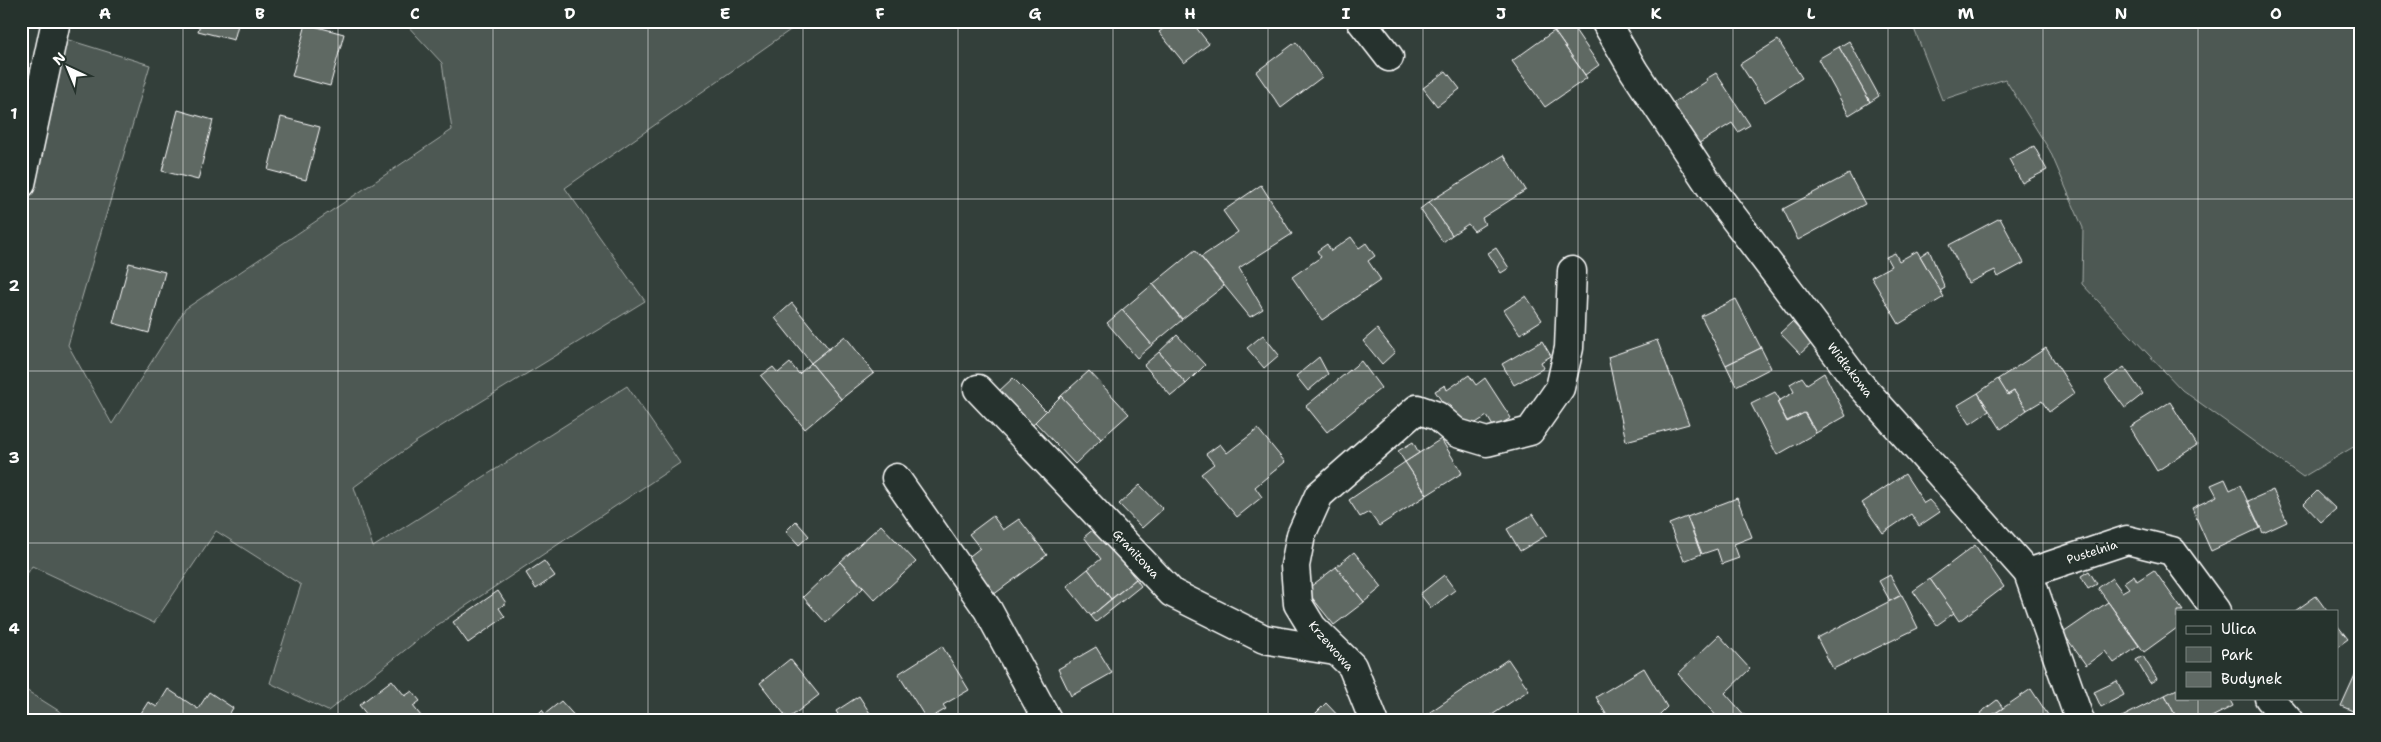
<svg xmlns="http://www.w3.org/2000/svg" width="2381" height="742" viewBox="0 0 2381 742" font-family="'Shantell Sans',sans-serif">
<rect width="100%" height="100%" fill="#333f3a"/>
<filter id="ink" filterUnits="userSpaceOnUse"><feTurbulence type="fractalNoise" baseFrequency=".02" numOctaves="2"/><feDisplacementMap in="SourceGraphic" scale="10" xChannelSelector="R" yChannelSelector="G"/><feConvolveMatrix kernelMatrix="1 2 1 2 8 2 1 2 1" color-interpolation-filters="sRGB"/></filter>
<g filter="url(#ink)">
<!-- green -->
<g fill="#4d5853" stroke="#a6aca9">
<polygon points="403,21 803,21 565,188 645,301 417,441 354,487 373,547 627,386 680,463 433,628 328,711 270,683 301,585 216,531 154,623 32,566 21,584 21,245 59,37 150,65 68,345 112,424 185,309 452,130 442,63"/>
<polygon points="1911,21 2360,21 2360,443 2303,477 2182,390 2082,284 2083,228 2050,151 2005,79 1942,100"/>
<polygon points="21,687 75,721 21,721"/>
</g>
<!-- building -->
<g fill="#5f6964" stroke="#fff">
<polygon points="201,21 239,21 234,40 198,31"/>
<polygon points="1173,21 1191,21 1209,44 1184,63 1159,32"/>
<polygon points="1569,21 1599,65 1585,75 1554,31"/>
<polygon points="306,24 344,34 330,86 292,76"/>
<polygon points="1554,31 1587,78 1545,107 1512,61"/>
<polygon points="1778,40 1802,78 1765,102 1740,64"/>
<polygon points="1849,41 1879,96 1870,102 1839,47"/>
<polygon points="1296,42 1322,77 1281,108 1256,72"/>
<polygon points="1839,47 1870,102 1849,115 1818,59"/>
<polygon points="1446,71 1460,89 1437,106 1423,88"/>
<polygon points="1716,73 1750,125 1738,132 1732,123 1696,145 1670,105 1707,81 1706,79"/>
<polygon points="178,110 213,120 198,180 162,171"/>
<polygon points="281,117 320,127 306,180 268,170"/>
<polygon points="2034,146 2047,170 2022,183 2009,159"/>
<polygon points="1504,155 1526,190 1482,218 1485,224 1474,231 1468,224 1452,235 1429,202"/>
<polygon points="1849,174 1865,204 1798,240 1783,209"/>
<polygon points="1261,185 1292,234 1239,268 1263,309 1250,317 1201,257 1238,232 1223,211"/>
<polygon points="1429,202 1452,235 1443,242 1420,209"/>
<polygon points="2000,218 2024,263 1998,277 1995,270 1968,283 1949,245"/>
<polygon points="1351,237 1359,248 1366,243 1375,256 1368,261 1381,280 1322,320 1292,277 1321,257 1317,251 1327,244 1331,251"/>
<polygon points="1496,248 1509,268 1501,273 1488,253"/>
<polygon points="1195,250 1224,286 1182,319 1153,284"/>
<polygon points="1929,250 1945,288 1940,291 1920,256"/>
<polygon points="1917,251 1944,297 1899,324 1871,277 1891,266 1886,257 1895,253 1899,261"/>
<polygon points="129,263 165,272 149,333 113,323"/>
<polygon points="1153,284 1182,320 1152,345 1122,310"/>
<polygon points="1526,296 1542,320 1520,334 1504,310"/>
<polygon points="1736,299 1761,348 1726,365 1701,316"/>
<polygon points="792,303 829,349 811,363 775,318"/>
<polygon points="1122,310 1152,345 1137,358 1107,323"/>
<polygon points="1792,322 1812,343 1800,354 1780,333"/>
<polygon points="1377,329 1395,352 1382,364 1363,341"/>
<polygon points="1177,335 1205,365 1186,384 1159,352"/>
<polygon points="1263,335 1279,355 1264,368 1247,348"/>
<polygon points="845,336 874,373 841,399 811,363"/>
<polygon points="1657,340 1689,424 1626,441 1608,357"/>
<polygon points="1542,341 1551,356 1541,362 1544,368 1514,385 1502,364"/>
<polygon points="1761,348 1771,368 1736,386 1726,365"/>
<polygon points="2046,348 2075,393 2049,412 2042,401 2027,410 2014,391 2007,395 1998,379"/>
<polygon points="1159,352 1186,384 1171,396 1144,365"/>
<polygon points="1319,357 1328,374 1308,391 1296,376"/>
<polygon points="1361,361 1381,388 1327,432 1306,406"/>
<polygon points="790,363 799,374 811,363 841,399 805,429 761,376 773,367 778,373"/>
<polygon points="2124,367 2143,394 2125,408 2105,381"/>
<polygon points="1089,371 1129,414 1101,439 1061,396"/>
<polygon points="1824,373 1846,416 1816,433 1805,413 1787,421 1777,402 1794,392 1790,384 1802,377 1807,384"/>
<polygon points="1469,375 1476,385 1485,378 1511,418 1494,428 1487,416 1466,429 1448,403 1444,405 1435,391 1445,385 1447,390"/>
<polygon points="1013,378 1046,411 1031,427 998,392"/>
<polygon points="1998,379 2008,395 2014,391 2027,410 2001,429 1978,393"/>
<polygon points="1775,392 1780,400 1777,402 1787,422 1804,413 1816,433 1777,455 1751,404"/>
<polygon points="1978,393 1989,411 1970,424 1958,405"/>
<polygon points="1061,396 1101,439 1075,464 1035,422"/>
<polygon points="2170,402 2197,445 2157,471 2130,427"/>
<polygon points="1258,429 1285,462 1255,487 1262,497 1237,517 1201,474 1214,464 1206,454 1220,444 1227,453"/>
<polygon points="1441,439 1462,473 1427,495 1405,462"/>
<polygon points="1413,442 1419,453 1405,462 1398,451"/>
<polygon points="1405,462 1427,495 1379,526 1369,512 1360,517 1349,500"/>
<polygon points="1905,474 1924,503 1929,500 1940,512 1919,526 1911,514 1883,533 1862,503"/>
<polygon points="2225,479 2230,490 2240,485 2260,528 2211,551 2192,508 2217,496 2211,485"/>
<polygon points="1140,485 1163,509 1142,528 1119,504"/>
<polygon points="2273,490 2287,522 2263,533 2248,501"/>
<polygon points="2317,491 2336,509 2321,522 2304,504"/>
<polygon points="1737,498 1752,537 1734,544 1739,558 1722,564 1717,549 1702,554 1687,517"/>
<polygon points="1533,514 1547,535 1520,551 1507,529"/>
<polygon points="993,516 1003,530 1019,519 1047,555 993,595 966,559 980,548 969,534"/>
<polygon points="1687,517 1701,554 1684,561 1669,524"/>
<polygon points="796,521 809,536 799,545 786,531"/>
<polygon points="881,525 916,562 875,600 840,562"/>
<polygon points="1095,528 1136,579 1111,599 1088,569 1101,559 1084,537"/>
<polygon points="1975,545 2004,587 1959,621 1930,579"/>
<polygon points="1354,552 1382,587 1364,602 1336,567"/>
<polygon points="544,561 555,576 536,589 526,573"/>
<polygon points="840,562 863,588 826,623 803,597"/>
<polygon points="1336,567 1364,602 1334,625 1306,590"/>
<polygon points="1088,569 1111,599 1091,616 1067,586"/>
<polygon points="2154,570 2183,611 2177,611 2177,628 2144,652 2098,588 2112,578 2122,592 2129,588 2124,582 2134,575 2137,581"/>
<polygon points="2089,571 2097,584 2088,589 2081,576"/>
<polygon points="1444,575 1455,590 1431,608 1420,594"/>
<polygon points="1890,575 1901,595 1890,601 1879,581"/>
<polygon points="1136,579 1141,586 1096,622 1091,616"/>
<polygon points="1930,579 1954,613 1937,625 1913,591"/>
<polygon points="498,591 506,603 499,608 505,617 468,643 453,622"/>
<polygon points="1902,595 1918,628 1833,669 1817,638"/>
<polygon points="2316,596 2327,611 2295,611"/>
<polygon points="2108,602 2139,646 2114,663 2105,651 2086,665 2063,633"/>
<polygon points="2337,625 2348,639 2337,647"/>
<polygon points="1719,635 1750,669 1725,693 1747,718 1745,721 1721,721 1678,674"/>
<polygon points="942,646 969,690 943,705 946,709 927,720 898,674"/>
<polygon points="1096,647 1112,673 1071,696 1058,669"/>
<polygon points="2143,656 2157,679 2150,683 2136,660"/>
<polygon points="790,659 819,695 788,719 760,683"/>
<polygon points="1508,659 1529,690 1483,721 1428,721 1424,716"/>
<polygon points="2360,664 2360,714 2341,706"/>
<polygon points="1644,668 1667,707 1653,721 1610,721 1596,697"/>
<polygon points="392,680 405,696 412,691 420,701 413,706 425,721 372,721 359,705"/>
<polygon points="2117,681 2124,695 2101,707 2094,692"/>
<polygon points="168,689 198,709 209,692 233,708 225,721 136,721 148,702 157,707"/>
<polygon points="2031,689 2052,721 1983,721 2003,708"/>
<polygon points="2177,689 2177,698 2229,698 2233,706 2204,721 2178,721 2165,695"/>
<polygon points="2165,695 2178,721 2121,721 2120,718"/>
<polygon points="859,696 875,721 842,721 836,711"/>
<polygon points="1997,700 2003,708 1984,720 1980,713"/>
<polygon points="561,701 579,721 531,721 542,710 545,714"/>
<polygon points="1326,703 1343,721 1308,721"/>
</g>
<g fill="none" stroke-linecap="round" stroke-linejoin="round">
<!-- minor casing -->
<g stroke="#fff" stroke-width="31">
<g id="minor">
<polyline points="1361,21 1389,57"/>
<polyline points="1605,21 1634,71 1712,189 1857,381 2028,573 2080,721"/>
<polyline points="21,184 56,21"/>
<polyline points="978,389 1172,593 1264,639 1335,651"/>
<polyline points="896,478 988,610 1048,721"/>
<polyline points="2028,573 2127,540 2172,551 2216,611"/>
<polyline points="2269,698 2289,721"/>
<polyline points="1374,721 1352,666 1312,627 1298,604 1295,566 1301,535 1319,495 1417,409 1437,416 1457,433 1487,442 1530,431 1560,388 1569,348 1572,271"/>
</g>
</g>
<!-- minor -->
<use href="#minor" stroke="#26332d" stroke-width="28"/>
</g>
</g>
<!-- grid -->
<path fill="none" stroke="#fff" stroke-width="1" stroke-opacity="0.55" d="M183 21V721M338 21V721M493 21V721M648 21V721M803 21V721M958 21V721M1113 21V721M1268 21V721M1423 21V721M1578 21V721M1733 21V721M1888 21V721M2043 21V721M2198 21V611M21 199H2360M21 371H2360M21 543H2360M2198 698V721"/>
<g text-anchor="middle" stroke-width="4.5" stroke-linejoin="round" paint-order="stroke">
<!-- street labels -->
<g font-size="12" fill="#fff" stroke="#26332d">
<text transform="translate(1850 370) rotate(52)" y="4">Widłakowa</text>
<text transform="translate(2092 552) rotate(-18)" y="4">Pustelnia</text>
<text transform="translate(1136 554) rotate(47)" y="4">Granitowa</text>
<text transform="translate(1331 646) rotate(49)" y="4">Krzewowa</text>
</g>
</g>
<!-- margin -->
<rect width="2381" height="742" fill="none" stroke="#26332d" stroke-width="55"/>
<!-- legend -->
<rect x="2176" y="610" width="162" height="90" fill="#26332d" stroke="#7d8581"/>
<rect x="2186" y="626" width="25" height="8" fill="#26332d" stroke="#7d8581"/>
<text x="2221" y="634" font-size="15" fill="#ffffff">Ulica</text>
<rect x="2186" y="647" width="25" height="15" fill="#4d5853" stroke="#7d8581"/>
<text x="2221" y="660" font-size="15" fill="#ffffff">Park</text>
<rect x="2186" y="672" width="25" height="15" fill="#5f6964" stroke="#7d8581"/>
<text x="2221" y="684" font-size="15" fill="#ffffff">Budynek</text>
<!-- north arrow -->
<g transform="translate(68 68) rotate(316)" stroke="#26332d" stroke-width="4" paint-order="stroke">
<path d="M0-4L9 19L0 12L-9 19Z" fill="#ffffff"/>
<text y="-8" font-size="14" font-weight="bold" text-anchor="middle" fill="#ffffff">N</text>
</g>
<rect x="28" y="28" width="2326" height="686" fill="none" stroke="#fff" stroke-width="2"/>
<g font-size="16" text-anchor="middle" font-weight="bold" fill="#fff">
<text x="105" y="19">A</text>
<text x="260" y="19">B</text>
<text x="415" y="19">C</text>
<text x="570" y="19">D</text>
<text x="725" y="19">E</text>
<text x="880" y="19">F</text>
<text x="1035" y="19">G</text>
<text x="1190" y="19">H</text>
<text x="1346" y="19">I</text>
<text x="1501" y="19">J</text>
<text x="1656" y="19">K</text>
<text x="1811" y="19">L</text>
<text x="1966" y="19">M</text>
<text x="2121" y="19">N</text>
<text x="2276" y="19">O</text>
<text x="14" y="119">1</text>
<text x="14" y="291">2</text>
<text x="14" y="463">3</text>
<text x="14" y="634">4</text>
</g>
</svg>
